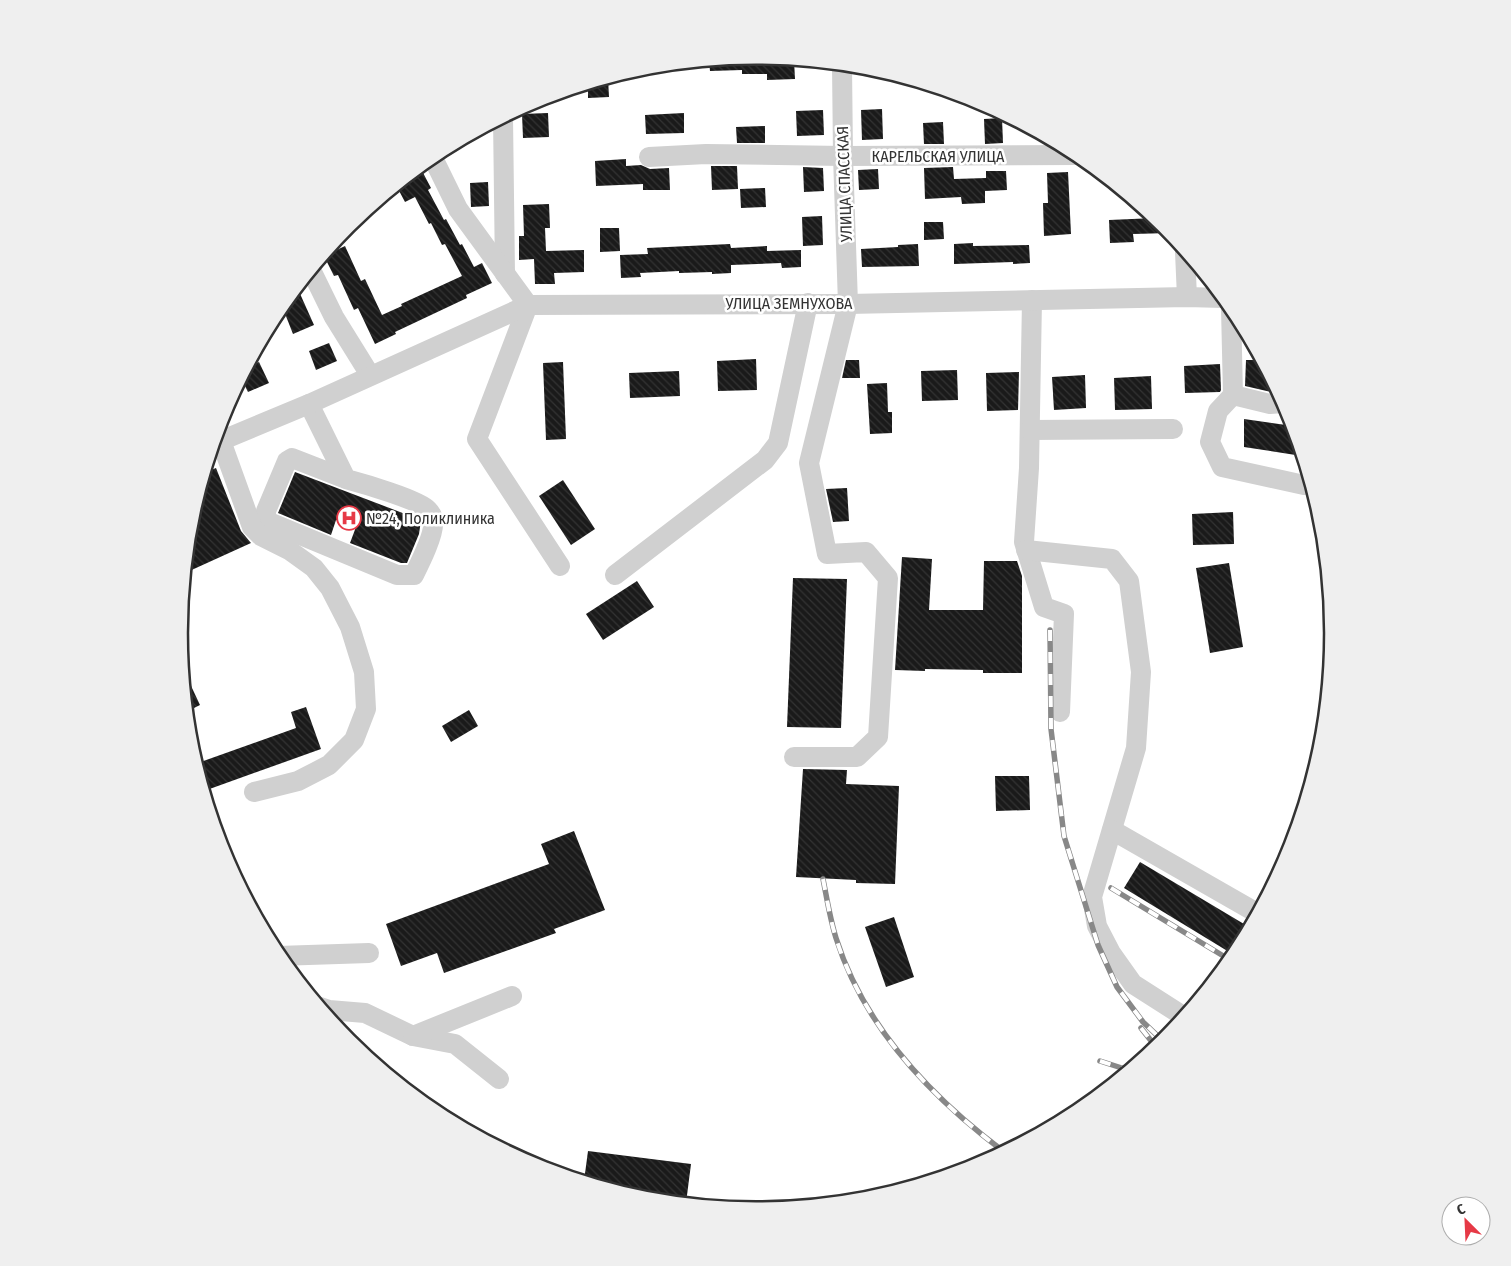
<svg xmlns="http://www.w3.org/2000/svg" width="1511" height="1266" viewBox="0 0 1511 1266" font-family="'Fira Sans Condensed',sans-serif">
<defs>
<pattern id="building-back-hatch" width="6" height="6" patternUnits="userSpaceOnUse" patternTransform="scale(1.25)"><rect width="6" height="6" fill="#1a1a1a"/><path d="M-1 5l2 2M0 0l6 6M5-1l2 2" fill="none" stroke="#333"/></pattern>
</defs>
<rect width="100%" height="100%" fill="#fff"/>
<!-- building -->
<g fill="url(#building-back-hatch)">
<polygon points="756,56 794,60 795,79 767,80 767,74 742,74 742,70 710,71 709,61"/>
<polygon points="608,78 609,97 588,98 588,84"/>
<polygon points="882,109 883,139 862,140 861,110"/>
<polygon points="823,110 824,135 797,136 796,111"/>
<polygon points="548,113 549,137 523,138 522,114"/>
<polygon points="684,113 684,133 646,134 645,115"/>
<polygon points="1002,118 1003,143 985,144 984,119"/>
<polygon points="943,122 944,144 924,144 923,123"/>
<polygon points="765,126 765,143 737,143 736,127"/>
<polygon points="626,159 626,166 641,165 650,169 669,168 670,190 643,190 643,184 596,186 595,161"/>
<polygon points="711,166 737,166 738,189 712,190"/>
<polygon points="803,167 823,168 824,191 804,192"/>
<polygon points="953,167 954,179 986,178 986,171 1006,171 1007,190 985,191 985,203 962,204 961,197 925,199 924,168"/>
<polygon points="421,169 431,188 428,190 444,220 446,219 460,245 462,244 474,267 482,263 492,283 466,295 467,298 395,332 396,334 375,344 358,308 354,310 338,275 334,276 324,256 345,246 361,281 365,279 382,315 402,306 401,304 462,276 445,244 442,245 431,223 429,224 415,197 405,202 396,185 407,176"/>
<polygon points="878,169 879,189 859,190 858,170"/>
<polygon points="1068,172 1071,234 1044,236 1043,203 1048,203 1047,173"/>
<polygon points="488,182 489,206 471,207 470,183"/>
<polygon points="765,188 766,207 741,208 740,189"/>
<polygon points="549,204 550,228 545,228 546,251 584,250 584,272 554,273 555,284 535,284 534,259 519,260 519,236 524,236 523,205"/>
<polygon points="822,216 823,245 803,246 802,217"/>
<polygon points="1155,218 1170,233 1133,234 1134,242 1110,243 1109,220"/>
<polygon points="924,222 943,222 944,239 924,240"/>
<polygon points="600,228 619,228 620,251 600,252"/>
<polygon points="973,243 973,246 1029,245 1030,263 1013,264 1013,262 954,264 954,244"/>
<polygon points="730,244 731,248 767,246 767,251 801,250 801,267 782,268 781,263 731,265 731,273 712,274 712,272 679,273 679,271 640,273 641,277 621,278 620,255 648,254 647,248"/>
<polygon points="918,244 919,266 862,267 861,249 898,247 898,245"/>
<polygon points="297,287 314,325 293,334 282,306"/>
<polygon points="329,343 337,361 316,370 309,351"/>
<polygon points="756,359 757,390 718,391 717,361"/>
<polygon points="846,360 859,360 860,378 842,378"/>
<polygon points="1246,360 1260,360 1277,392 1271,392 1245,386"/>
<polygon points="259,362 269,383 248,392 241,378 246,368"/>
<polygon points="563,362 566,439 546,440 543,363"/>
<polygon points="1220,364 1221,390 1220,392 1185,393 1184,366"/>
<polygon points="957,370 958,400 922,401 921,371"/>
<polygon points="679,371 680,396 630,398 629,373"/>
<polygon points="1019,372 1018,410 987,411 986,373"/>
<polygon points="1085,375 1086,408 1054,410 1052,377"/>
<polygon points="1151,376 1152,409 1115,410 1114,378"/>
<polygon points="887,383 888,412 892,412 892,433 870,434 867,384"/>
<polygon points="1244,419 1293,426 1302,456 1244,447"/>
<polygon points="216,468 241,531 251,543 185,573 190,520 204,473"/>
<polygon points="295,472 421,520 419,534 407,563 401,563 350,543 356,527 336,520 331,535 278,513"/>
<polygon points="563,480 595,529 571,545 539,496"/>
<polygon points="847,488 849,521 833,522 826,489"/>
<polygon points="1233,512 1234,544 1193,545 1192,514"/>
<polygon points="902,557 932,559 929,610 983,610 984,561 1017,561 1022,576 1022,673 983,673 983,670 925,669 925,671 895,670"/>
<polygon points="1229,563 1243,647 1210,653 1196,568"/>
<polygon points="793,578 847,579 841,728 787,727"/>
<polygon points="637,581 654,607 603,640 586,614"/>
<polygon points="183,671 184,671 200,705 186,712"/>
<polygon points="306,707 321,749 204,791 195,764 296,728 291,712"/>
<polygon points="469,710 478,726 451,742 442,726"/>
<polygon points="803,769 847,770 846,784 899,786 895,884 856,883 856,880 796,877"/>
<polygon points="995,776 1029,776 1030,810 996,811"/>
<polygon points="574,831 605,910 554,929 556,933 444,973 437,953 401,966 386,924 549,864 541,844"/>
<polygon points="1140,862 1249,927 1234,955 1124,888"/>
<polygon points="894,917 914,977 886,987 865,927"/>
<polygon points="588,1151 691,1164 686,1203 643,1199 584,1181"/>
</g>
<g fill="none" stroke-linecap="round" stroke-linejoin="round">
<!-- minor -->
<g stroke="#d0d0d0" stroke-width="20">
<polyline points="503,117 505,274"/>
<polyline points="432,156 458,209 528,305 477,439 560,566"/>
<polyline points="649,157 706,154 843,156 1078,155"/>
<polyline points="1185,252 1187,297"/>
<polyline points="311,270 334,317 370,375"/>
<polyline points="1032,300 1029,468 1024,542 1044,607 1064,614 1060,712"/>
<polyline points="1231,308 1233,395 1270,404 1283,403"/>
<polyline points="1233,395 1218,411 1210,442 1222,467 1304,485"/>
<path d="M309 404 346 479C361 483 420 500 428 510 431 513 433 517 433 521 435 533 420 563 414 575H397L269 522 266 516V511L287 461 292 458 346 479"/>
<polyline points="1030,430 1173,429"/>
<polyline points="221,441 252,527 261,536 289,550 314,568 330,588 350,627 364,672 366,709 354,740 329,765 298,781 254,792"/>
<polyline points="213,444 309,404 528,305 848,304 1187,297 1223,298"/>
<polyline points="1026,550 1112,559 1129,581 1141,672 1136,748 1092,897 1097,926 1111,953 1133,984 1183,1016"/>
<polyline points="615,575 765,460 778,443 808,303"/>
<polyline points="794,757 857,757 878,737 888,578 866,552 827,554 809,463 848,304 843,156 842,65"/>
<polyline points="1112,830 1257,913"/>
<polyline points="278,956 369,953"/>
<polyline points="320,1007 329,1010 365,1013 413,1036 455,1044 499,1079"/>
<polyline points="413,1036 512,996"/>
</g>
<!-- rail casing -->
<g stroke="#888" stroke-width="5.5">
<g id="rail">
<polyline points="1050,630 1051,729 1064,836 1098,945 1117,987 1143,1022 1163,1041"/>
<path d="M823 879C827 899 830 919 836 938 864 1027 931 1097 1003 1151"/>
<polyline points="1111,888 1230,960"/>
<polyline points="1141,1028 1156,1047"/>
<polyline points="1100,1061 1128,1070"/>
</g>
</g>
<!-- rail -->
<use href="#rail" stroke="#fff" stroke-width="4" stroke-dasharray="11" stroke-linecap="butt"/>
</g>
<!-- icons -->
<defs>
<g id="hospital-ring" transform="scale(1.25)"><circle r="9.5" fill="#fff" stroke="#e63946" stroke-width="1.5"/><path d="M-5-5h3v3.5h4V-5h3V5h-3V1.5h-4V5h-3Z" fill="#e63946"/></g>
</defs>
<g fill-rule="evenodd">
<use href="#hospital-ring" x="349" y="518"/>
</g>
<g text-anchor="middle" stroke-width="5" stroke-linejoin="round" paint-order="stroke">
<!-- street labels -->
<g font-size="16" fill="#333" stroke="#fff">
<text x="938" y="162">КАРЕЛЬСКАЯ УЛИЦА</text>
<text transform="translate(844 184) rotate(-92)" y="6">УЛИЦА СПАССКАЯ</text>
<text x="789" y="309">УЛИЦА ЗЕМНУХОВА</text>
</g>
<!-- poi labels -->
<g font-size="16" fill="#333" stroke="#fff" text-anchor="start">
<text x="366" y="524">№24, Поликлиника</text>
</g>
</g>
<!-- crop -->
<path d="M0 0H1511V1266H0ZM188 633a568 568 0 1 1 1136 0a568 568 0 1 1-1136 0Z" fill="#efefef" fill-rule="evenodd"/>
<path fill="none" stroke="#333" stroke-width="2.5" d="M188 633a568 568 0 1 1 1136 0a568 568 0 1 1-1136 0Z"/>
<!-- north arrow -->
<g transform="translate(1466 1221) rotate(336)"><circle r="24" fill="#ffffff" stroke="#adadad"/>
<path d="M0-4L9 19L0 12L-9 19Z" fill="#e63946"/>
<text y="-8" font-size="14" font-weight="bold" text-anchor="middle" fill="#333333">С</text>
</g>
</svg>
